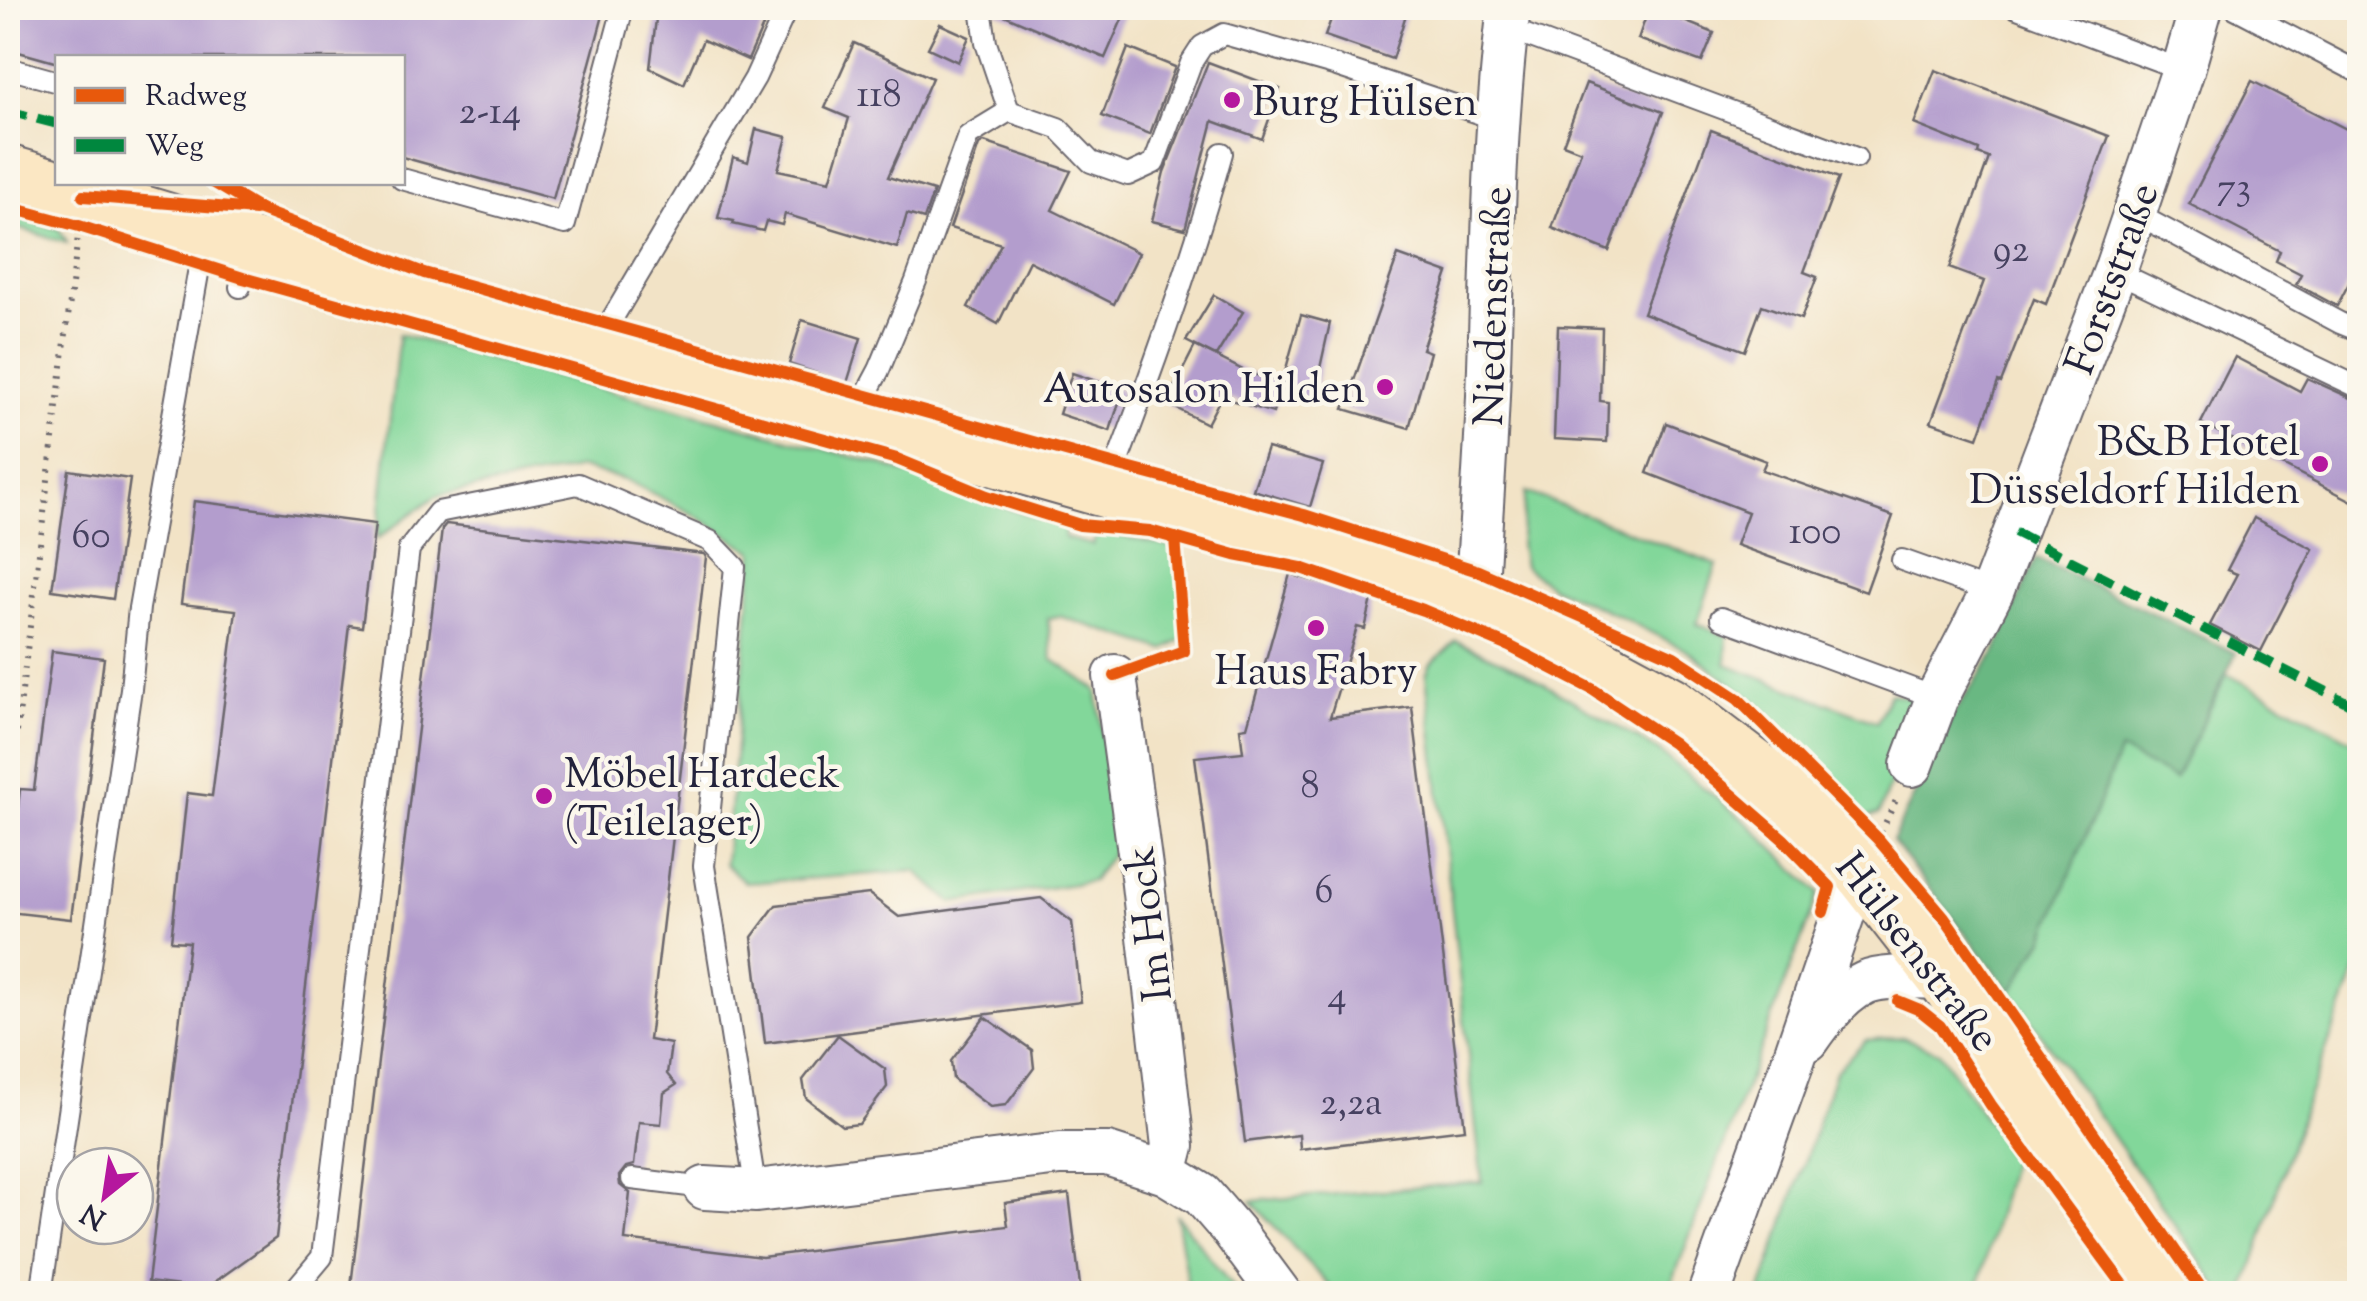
<svg xmlns="http://www.w3.org/2000/svg" width="2367" height="1301" viewBox="0 0 2367 1301" font-family="'Sorts Mill Goudy',serif">
<rect width="100%" height="100%" fill="#fbf7ec"/>
<filter id="ink" filterUnits="userSpaceOnUse"><feTurbulence type="fractalNoise" baseFrequency=".01" numOctaves="2"/><feDisplacementMap in="SourceGraphic" scale="20" xChannelSelector="R" yChannelSelector="G"/><feConvolveMatrix kernelMatrix="1 2 1 2 8 2 1 2 1" color-interpolation-filters="sRGB"/></filter>
<filter id="wash" filterUnits="userSpaceOnUse"><feTurbulence type="fractalNoise" baseFrequency=".0048" numOctaves="4" result="noise"/><feDisplacementMap in="SourceGraphic" scale="40" xChannelSelector="R" yChannelSelector="G"/><feGaussianBlur stdDeviation="2.25" result="paint"/><feColorMatrix in="noise" values="0 0 0 0 0 0 0 0 0 0 0 0 0 0 0 0 0 1.4 0 .05"/><feComposite in="paint" operator="in"/></filter>
<g filter="url(#wash)">
<rect width="100%" height="100%" fill="#f2e3c6"/>
<!-- green -->
<g fill="#82d79a" stroke="#527c6a" stroke-width="2.5">
<polygon points="8,215 59,229 67,243 8,225"/>
<polygon points="399,334 880,464 1036,518 1064,523 1065,538 1093,545 1097,531 1181,549 1187,637 1164,650 1059,616 1048,618 1052,659 1097,690 1117,845 1092,881 952,903 916,871 746,883 725,864 754,552 693,514 628,481 581,468 436,496 377,539"/>
<polygon points="1526,492 1717,565 1697,624 1727,636 1726,664 1877,722 1890,693 1921,701 1879,814 1866,817 1759,705 1691,653 1615,614 1552,587 1524,566 1520,545"/>
<polygon points="1456,641 1521,670 1657,750 1750,825 1819,893 1668,1293 1336,1293 1251,1201 1482,1182 1426,675 1430,665"/>
<polygon points="2227,674 2359,744 2359,963 2303,1111 2244,1293 2223,1293 2011,992 2044,939 2120,750 2175,779"/>
<polygon points="1902,1037 1939,1052 2012,1156 1977,1293 1760,1293 1835,1072 1866,1040"/>
<polygon points="1176,1214 1237,1293 1189,1293"/>
</g>
<!-- forest -->
<polygon fill="#69b882" stroke="#466d5e" stroke-width="2.5" points="2036,558 2236,653 2175,779 2120,751 2044,939 2011,992 1892,841 1955,711 1995,653"/>
<g id="blocks">
<!-- building -->
<g fill="#b39dcd">
<polygon points="8,8 605,8 553,199 402,157 402,58 58,58 58,63 8,49"/>
<polygon points="661,8 771,8 748,60 703,40 684,84 650,68 656,19"/>
<polygon points="995,8 1127,8 1105,58 995,11"/>
<polygon points="1335,8 1408,8 1392,59 1325,36"/>
<polygon points="1649,8 1683,8 1679,19 1714,33 1702,62 1638,39"/>
<polygon points="940,24 969,37 958,62 928,48"/>
<polygon points="854,43 932,78 888,177 934,191 924,219 907,214 897,248 785,214 782,225 766,221 763,231 733,224 734,221 718,218 733,157 748,162 756,129 787,137 778,170 830,181 849,118 825,108"/>
<polygon points="1128,48 1175,67 1150,134 1102,116"/>
<polygon points="1208,62 1280,89 1262,139 1213,121 1185,229 1152,221 1164,172"/>
<polygon points="1935,70 2109,136 2046,304 2034,299 2001,383 1998,382 1978,438 1931,422 1984,281 1949,268 1989,158 1978,154 1979,150 1914,124"/>
<polygon points="2252,81 2360,136 2360,262 2337,306 2296,284 2301,274 2276,261 2280,251 2189,204"/>
<polygon points="1586,83 1663,112 1609,251 1552,228 1581,151 1563,144"/>
<polygon points="1711,130 1839,178 1804,272 1817,277 1801,319 1762,305 1745,351 1643,313"/>
<polygon points="984,142 1071,171 1052,210 1139,253 1114,304 1029,261 998,324 968,307 1001,244 950,228 979,145"/>
<polygon points="1398,255 1448,273 1422,349 1430,352 1409,428 1344,409"/>
<polygon points="1214,295 1243,312 1216,356 1186,341"/>
<polygon points="1301,315 1330,323 1313,400 1280,390 1273,413 1221,397 1207,424 1166,403 1195,346 1247,372 1282,383"/>
<polygon points="802,320 861,338 847,383 789,364"/>
<polygon points="1558,326 1602,328 1600,401 1608,402 1607,442 1554,439"/>
<polygon points="2235,357 2300,391 2307,378 2360,402 2360,505 2201,423"/>
<polygon points="1072,373 1123,390 1110,431 1059,414"/>
<polygon points="1666,423 1766,461 1762,470 1893,516 1866,592 1736,545 1748,512 1647,473"/>
<polygon points="1267,448 1323,464 1310,507 1253,490"/>
<polygon points="69,470 130,479 113,599 52,590"/>
<polygon points="194,501 375,524 362,627 349,625 276,1238 205,1289 148,1282 189,942 171,941 187,793 212,796 236,610 181,604"/>
<polygon points="2254,518 2313,549 2261,651 2210,625 2237,574 2227,570"/>
<polygon points="446,524 704,554 706,557 649,1040 671,1044 667,1074 676,1085 664,1093 661,1124 639,1122 634,1165 626,1167 619,1176 620,1185 630,1193 625,1240 762,1257 1008,1226 1005,1203 1069,1194 1081,1294 350,1294 442,529"/>
<polygon points="1290,574 1372,599 1365,629 1357,627 1330,717 1412,707 1465,1129 1300,1149 1299,1135 1245,1142 1195,757 1243,752 1240,728 1247,727"/>
<polygon points="52,651 104,658 71,919 8,912 8,895 20,789 34,790"/>
<polygon points="869,894 899,917 1041,898 1072,922 1081,1002 765,1043 752,937 776,905"/>
<polygon points="985,1017 1032,1050 1034,1068 1006,1105 990,1107 953,1079 951,1061"/>
<polygon points="838,1035 885,1069 887,1087 859,1124 842,1126 806,1098 803,1080"/>
</g>
</g>
</g>
<g filter="url(#ink)">
<use href="#blocks" fill-opacity="0" stroke="#6b666c" stroke-width="2.5"/>
<g fill="none" stroke-linecap="round" stroke-linejoin="round">
<!-- lane casing -->
<g stroke="#6b666c" stroke-width="24">
<g id="lane">
<polyline points="981,8 986,43 1009,111"/>
<polyline points="2017,8 2183,70"/>
<polyline points="2235,8 2360,73"/>
<polyline points="1507,28 1856,158"/>
<polyline points="8,68 58,82"/>
<polyline points="402,179 565,224 623,8"/>
<polyline points="2135,213 2340,323 2360,331"/>
<polyline points="2115,271 2360,388"/>
<polyline points="240,287 252,248"/>
<polyline points="599,341 755,78 787,8"/>
<polyline points="854,417 879,370 916,281 968,136 1009,111 1058,128 1091,162 1128,175 1154,163 1191,63 1202,46 1224,34 1337,66 1499,120"/>
<path d="M1107 489C1150 378 1190 267 1222 153"/>
<polyline points="1902,560 1992,592"/>
<polyline points="1721,618 1937,698"/>
<polyline points="632,1179 705,1188"/>
<polyline points="41,1294 131,689 139,608 205,234"/>
<polyline points="291,1294 322,1257 409,549 438,512 578,484 710,541 735,567 704,866 756,1191"/>
</g>
</g>
<!-- street casing -->
<g stroke="#6b666c" stroke-width="46">
<g id="street">
<path d="M1476 605C1480 525 1487 446 1489 367 1493 247 1494 127 1509 8"/>
<polyline points="1115,676 1141,867 1173,1146 1166,1173"/>
<polyline points="1912,765 1937,698 1992,592 2115,271 2183,70 2201,8"/>
<path d="M1808 1040C1821 1021 1843 993 1865 983 1884 974 1923 978 1945 978"/>
<polyline points="705,1188 756,1191 1060,1154 1107,1154 1166,1173 1202,1195 1234,1232 1280,1294"/>
<polyline points="1709,1294 1793,1061 1859,868"/>
</g>
</g>
<!-- secondary casing -->
<g stroke="#6b666c" stroke-width="59">
<polyline id="secondary" points="8,173 327,269 1297,544 1383,570 1476,605 1579,655 1670,704 1778,786 1859,868 1945,978 2166,1294"/>
</g>
<!-- path -->
<g stroke="#6b666c" stroke-width="6" stroke-dasharray="2.5 8" stroke-linecap="butt">
<polyline points="8,805 78,236"/>
<polyline points="1881,832 1897,798"/>
</g>
<!-- lane -->
<use href="#lane" stroke="#fff" stroke-width="20"/>
<!-- street -->
<use href="#street" stroke="#fff" stroke-width="42"/>
<!-- secondary -->
<use href="#secondary" stroke="#fbe7c3" stroke-width="55"/>
<!-- quiet -->
<g stroke="#00873e" stroke-width="10" stroke-dasharray="20 10" stroke-linecap="butt">
<polyline points="8,111 58,124"/>
<polyline points="2015,532 2360,709"/>
</g>
<!-- cycleway casing -->
<g stroke="#fbf7ec" stroke-width="19">
<g id="cycleway">
<polyline points="213,182 260,210 424,273 1116,465 1304,515 1478,571 1674,657 1738,699 1878,839 1944,917 2205,1294"/>
<polyline points="83,196 255,210"/>
<polyline points="8,207 79,226 243,278 897,459 987,496 1080,525 1150,531 1235,555 1301,568 1423,610 1509,646 1592,689 1673,743 1783,839 1830,887 1823,912"/>
<polyline points="1115,676 1184,651 1175,538"/>
<polyline points="1898,1001 1920,1010 1940,1026 1991,1105 2130,1294"/>
</g>
</g>
<!-- cycleway -->
<use href="#cycleway" stroke="#e8590c" stroke-width="12"/>
</g>
</g>
<!-- markers -->
<g fill="#b5179e" stroke="#fbf7ec" stroke-width="4">
<circle cx="1232" cy="100" r="10"/>
<circle cx="1385" cy="387" r="10"/>
<circle cx="2320" cy="464" r="10"/>
<circle cx="1316" cy="628" r="10"/>
<circle cx="544" cy="796" r="10"/>
</g>
<g text-anchor="middle" stroke-width="9" stroke-linejoin="round" paint-order="stroke">
<!-- number labels -->
<g font-size="38" fill="#464160">
<text x="879" y="106">118</text>
<text x="490" y="123">2-14</text>
<text x="2234" y="199">73</text>
<text x="2011" y="261">92</text>
<text x="1815" y="543">100</text>
<text x="91" y="547">60</text>
<text x="1310" y="797">8</text>
<text x="1324" y="902">6</text>
<text x="1337" y="1007">4</text>
<text x="1351" y="1114">2,2a</text>
</g>
<!-- poi labels -->
<g font-size="42" fill="#22223b" stroke="#fbf7ec" text-anchor="start">
<text x="1252" y="115">Burg Hülsen</text>
<text x="1365" y="402" text-anchor="end">Autosalon Hilden</text>
<text x="2300" y="455" text-anchor="end">B&amp;B Hotel<tspan x="2300" dy="48">Düsseldorf Hilden</tspan></text>
<text x="1316" y="684" text-anchor="middle">Haus Fabry</text>
<text x="564" y="787">Möbel Hardeck<tspan x="564" dy="48">(Teilelager)</tspan></text>
</g>
<!-- street labels -->
<g font-size="42" fill="#22223b" stroke="#fbf7ec">
<text transform="translate(2110 278) rotate(-70)" y="15">Forststraße</text>
<text transform="translate(1491 306) rotate(-88)" y="15">Niedenstraße</text>
<text transform="translate(1147 924) rotate(-97)" y="15">Im Hock</text>
<text transform="translate(1919 951) rotate(52)" y="15">Hülsenstraße</text>
</g>
</g>
<!-- margin -->
<rect width="2367" height="1301" fill="none" stroke="#fbf7ec" stroke-width="40"/>
<!-- legend -->
<rect x="55" y="55" width="350" height="130" fill="#fbf7ec" stroke="#a4a2a5" stroke-width="2.5"/>
<rect x="75" y="88" width="50" height="15" fill="#e8590c" stroke="#a4a2a5" stroke-width="2.5"/>
<text x="145" y="105" font-size="30" fill="#22223b">Radweg</text>
<rect x="75" y="138" width="50" height="15" fill="#00873e" stroke="#a4a2a5" stroke-width="2.5"/>
<text x="145" y="155" font-size="30" fill="#22223b">Weg</text>
<!-- north arrow -->
<g transform="translate(105 1196) rotate(210)"><circle r="48" fill="#fbf7ec" stroke="#a4a2a5" stroke-width="2.5"/>
<path d="M0-8L18 38L0 25L-18 38Z" fill="#b5179e"/>
<text y="-15" font-size="28" font-weight="bold" text-anchor="middle" fill="#22223b">N</text>
</g>
</svg>
